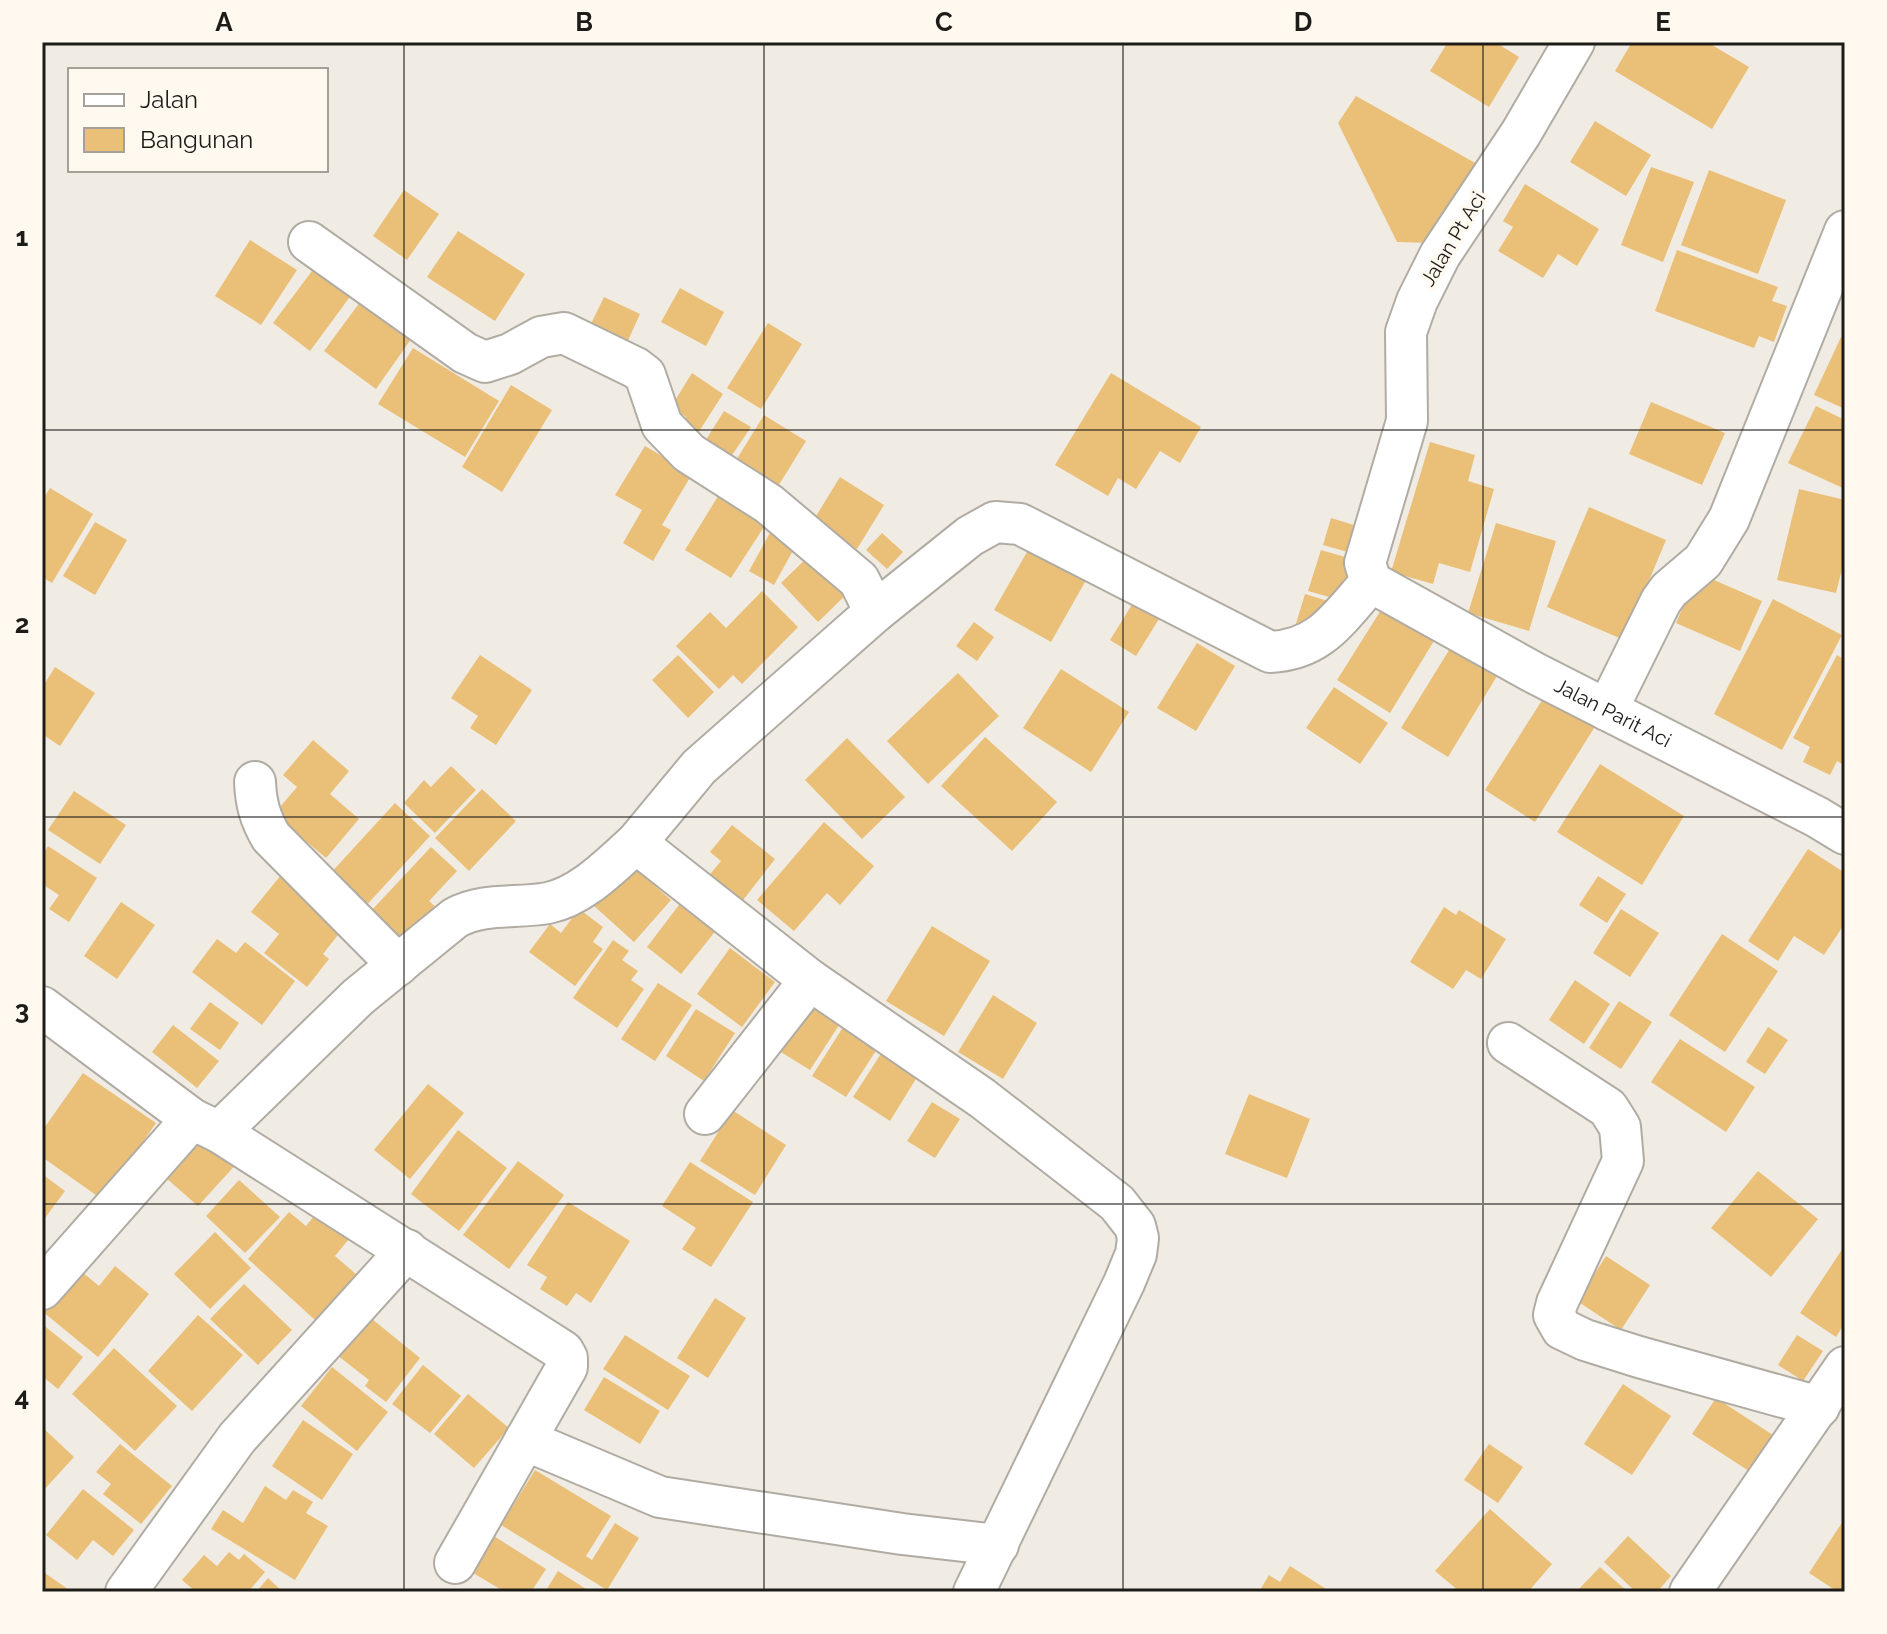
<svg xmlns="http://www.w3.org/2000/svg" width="1887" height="1634" viewBox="0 0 1887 1634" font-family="Raleway,sans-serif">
<rect width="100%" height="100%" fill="#f1ece3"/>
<!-- building -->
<g fill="#eabf77">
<polygon points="1448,42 1495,42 1519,57 1489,107 1430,71"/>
<polygon points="1632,42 1707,42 1749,67 1712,129 1615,71"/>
<polygon points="1356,96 1477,164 1432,243 1397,242 1338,123"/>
<polygon points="1595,121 1651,155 1626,196 1570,162"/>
<polygon points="1651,167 1694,182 1663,262 1621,245"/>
<polygon points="1709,170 1786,200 1758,274 1681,245"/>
<polygon points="1525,184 1599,229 1577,266 1558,254 1543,278 1498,251 1513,227 1503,221"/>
<polygon points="404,190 439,214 407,260 373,236"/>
<polygon points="458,231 525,274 495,321 427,277"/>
<polygon points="250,240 297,270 261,325 215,296"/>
<polygon points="1677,250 1778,287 1772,301 1787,306 1774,342 1759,336 1754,348 1655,311"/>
<polygon points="315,267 352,294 310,351 273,323"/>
<polygon points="680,288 724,312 706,346 661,322"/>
<polygon points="604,297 640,314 626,345 589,328"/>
<polygon points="363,298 414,335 376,389 324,351"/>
<polygon points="768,323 802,344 761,409 727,388"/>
<polygon points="1841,337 1845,339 1845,409 1814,395"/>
<polygon points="413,348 499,401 465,457 378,404"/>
<polygon points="692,373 723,394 698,433 683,423 686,417 671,407"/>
<polygon points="1111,373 1201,427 1180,463 1160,451 1136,489 1118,478 1108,496 1055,465"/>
<polygon points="511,385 552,410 502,492 462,467"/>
<polygon points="1651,402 1725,433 1702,485 1629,454"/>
<polygon points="1816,406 1845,420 1845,489 1788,463"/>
<polygon points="724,411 751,427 724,467 699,451"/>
<polygon points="764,415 806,441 777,488 735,462"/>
<polygon points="1430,442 1475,455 1468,481 1494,489 1470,572 1439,563 1433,584 1391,572"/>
<polygon points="645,446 692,474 662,525 671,530 653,561 623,543 642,510 615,495"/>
<polygon points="840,477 884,505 857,549 813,521"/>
<polygon points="50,488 93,514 52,583 42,577 42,501"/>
<polygon points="1799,489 1845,500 1845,557 1836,593 1777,580"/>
<polygon points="720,493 767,522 731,578 685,550"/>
<polygon points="1589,507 1666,540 1624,640 1547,607"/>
<polygon points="1331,518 1370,530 1362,556 1323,545"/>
<polygon points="95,522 127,540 95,595 63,576"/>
<polygon points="1496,523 1556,541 1529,631 1468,613"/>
<polygon points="771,531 796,545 774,585 749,571"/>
<polygon points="882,533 903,552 887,569 866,550"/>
<polygon points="1032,543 1089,575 1051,642 994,610"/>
<polygon points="818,547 855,586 818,622 781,583"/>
<polygon points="1321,550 1352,559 1340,600 1308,591"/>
<polygon points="1698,573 1762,601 1740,651 1676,623"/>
<polygon points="762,591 798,627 742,684 733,675 719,689 676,646 710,612 726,628"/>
<polygon points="1305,594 1328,601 1317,637 1294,630"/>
<polygon points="1388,599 1440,631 1390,713 1337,680"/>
<polygon points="1773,599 1842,635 1782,750 1714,714"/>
<polygon points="1133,603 1159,619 1136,656 1110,640"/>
<polygon points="974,622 994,637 977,661 956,646"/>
<polygon points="1197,643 1235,666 1196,731 1157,708"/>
<polygon points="1451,647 1497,676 1448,757 1401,728"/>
<polygon points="480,655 532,690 496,745 470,728 478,716 451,698"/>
<polygon points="678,655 714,692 688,718 652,680"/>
<polygon points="1837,655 1845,660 1845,766 1837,761 1830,775 1803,762 1810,747 1793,738"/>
<polygon points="55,667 95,693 60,746 42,734 42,688"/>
<polygon points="1061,669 1129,712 1091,772 1023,728"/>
<polygon points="958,673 999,716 928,784 887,741"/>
<polygon points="1551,686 1601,717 1535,822 1485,790"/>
<polygon points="1334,687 1388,723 1360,764 1306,728"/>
<polygon points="985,737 1057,802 1012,851 941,786"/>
<polygon points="847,738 905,797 862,839 805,780"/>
<polygon points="313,740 349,771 330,794 359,819 326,858 274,814 297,787 283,775"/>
<polygon points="1600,764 1684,816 1642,885 1557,832"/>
<polygon points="451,766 476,790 435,833 404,803 424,780 431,787"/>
<polygon points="482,789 516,821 469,871 435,838"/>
<polygon points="74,791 126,825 100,864 48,830"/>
<polygon points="395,803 430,836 363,909 328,876"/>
<polygon points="824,822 874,866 840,905 827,893 794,931 757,900"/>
<polygon points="732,825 775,859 740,904 707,878 721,861 710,852"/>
<polygon points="48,846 97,878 69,922 49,909 59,895 42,884 42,856"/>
<polygon points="431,847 457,871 429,901 438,909 406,944 371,911"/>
<polygon points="1808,849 1845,873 1845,923 1824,955 1794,936 1778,961 1748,941"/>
<polygon points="629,863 671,900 634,942 593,905"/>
<polygon points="281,875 345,926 323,954 329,959 307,987 264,953 279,934 251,912"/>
<polygon points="1598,876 1626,894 1607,923 1579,905"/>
<polygon points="682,901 718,928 681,974 647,947"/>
<polygon points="121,902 155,925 117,979 84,956"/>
<polygon points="1444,907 1456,915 1459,910 1506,939 1481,979 1466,970 1453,989 1410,962"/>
<polygon points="579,909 603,927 593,942 603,949 575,986 529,952 550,924 561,933"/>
<polygon points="1621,909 1659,933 1630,977 1593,953"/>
<polygon points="932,926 990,961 944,1036 886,1001"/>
<polygon points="1722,934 1778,971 1725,1052 1669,1015"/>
<polygon points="217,939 236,953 245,942 295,981 262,1025 192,972"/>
<polygon points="613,940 629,951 622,960 638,971 631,980 644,989 617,1028 573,998"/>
<polygon points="730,948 775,982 742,1027 697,994"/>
<polygon points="1575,980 1610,1004 1584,1044 1549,1020"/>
<polygon points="658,983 692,1005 655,1061 621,1039"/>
<polygon points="993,995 1037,1023 1003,1079 958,1052"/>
<polygon points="808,997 843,1019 810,1070 776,1049"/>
<polygon points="1619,1001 1652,1022 1621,1069 1589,1048"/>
<polygon points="210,1002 239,1023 220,1050 190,1029"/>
<polygon points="696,1009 735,1033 704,1081 666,1056"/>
<polygon points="845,1024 879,1046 846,1097 812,1076"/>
<polygon points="173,1025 219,1061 197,1088 152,1052"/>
<polygon points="1768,1027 1788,1040 1765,1074 1746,1062"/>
<polygon points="1680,1039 1755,1087 1726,1132 1651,1082"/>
<polygon points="886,1046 922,1069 890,1121 853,1097"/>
<polygon points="83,1073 156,1123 103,1200 42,1157 42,1131"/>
<polygon points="428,1084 464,1113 410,1179 374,1150"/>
<polygon points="1249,1094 1310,1119 1287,1178 1225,1154"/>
<polygon points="932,1102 960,1119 935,1158 907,1141"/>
<polygon points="732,1110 786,1145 755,1195 700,1161"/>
<polygon points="458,1130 507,1168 459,1231 411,1194"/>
<polygon points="209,1132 240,1160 198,1206 166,1178"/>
<polygon points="518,1161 564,1195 509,1269 463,1235"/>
<polygon points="690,1162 753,1202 711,1267 682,1249 696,1228 662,1206"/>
<polygon points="1758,1171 1818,1219 1771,1277 1711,1228"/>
<polygon points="42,1174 65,1191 42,1222"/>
<polygon points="239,1180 280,1217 245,1253 206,1216"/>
<polygon points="568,1202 630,1241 591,1303 576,1293 567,1306 540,1289 547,1277 527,1265"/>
<polygon points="318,1211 349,1239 335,1256 356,1274 315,1320 248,1259 289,1212 306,1226"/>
<polygon points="215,1232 251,1268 210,1309 174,1274"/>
<polygon points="1845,1245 1845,1323 1836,1337 1800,1313"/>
<polygon points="1606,1256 1650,1285 1621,1330 1577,1301"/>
<polygon points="115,1266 149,1294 98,1357 42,1311 76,1267 99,1286"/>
<polygon points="244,1284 292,1330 258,1365 210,1319"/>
<polygon points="715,1298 746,1318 708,1378 677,1358"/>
<polygon points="198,1315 243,1355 192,1411 148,1371"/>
<polygon points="372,1319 420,1358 386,1402 365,1386 369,1380 337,1355 353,1335 357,1338"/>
<polygon points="42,1324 83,1357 58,1389 42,1376"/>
<polygon points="625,1335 690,1376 668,1410 603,1369"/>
<polygon points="1797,1335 1823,1351 1803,1381 1778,1365"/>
<polygon points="114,1348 177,1406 135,1451 72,1394"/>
<polygon points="423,1365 461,1396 430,1433 392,1404"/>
<polygon points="332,1367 388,1412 357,1451 301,1406"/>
<polygon points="604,1377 660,1411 640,1444 584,1410"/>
<polygon points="1623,1384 1671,1416 1632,1475 1584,1444"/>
<polygon points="468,1394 509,1428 474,1468 434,1434"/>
<polygon points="1716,1398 1776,1437 1752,1473 1692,1434"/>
<polygon points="303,1420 353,1454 322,1500 272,1466"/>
<polygon points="42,1427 74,1457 42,1492"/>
<polygon points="120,1444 172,1486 141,1524 103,1494 111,1484 96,1472"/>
<polygon points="1489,1444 1523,1467 1498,1503 1464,1480"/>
<polygon points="535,1470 611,1516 586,1556 592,1560 615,1523 639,1538 607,1590 501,1525"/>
<polygon points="265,1486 286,1500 293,1490 313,1502 306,1513 328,1526 295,1580 211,1529 223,1510 243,1523"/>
<polygon points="83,1489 134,1530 113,1556 93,1540 77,1560 46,1535"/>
<polygon points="1490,1509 1552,1564 1528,1592 1460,1592 1435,1571"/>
<polygon points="1845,1518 1845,1586 1838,1592 1809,1573"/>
<polygon points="486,1531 546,1569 531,1592 505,1592 463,1567"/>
<polygon points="1628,1536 1671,1576 1657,1592 1636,1592 1604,1562"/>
<polygon points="229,1552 239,1560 244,1554 265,1572 248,1592 196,1592 182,1580 204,1555 217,1566"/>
<polygon points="1290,1566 1331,1592 1259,1592 1269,1575 1280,1582"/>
<polygon points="1600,1567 1628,1592 1576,1592"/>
<polygon points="42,1571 72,1592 42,1592"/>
<polygon points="558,1571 586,1589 584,1592 545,1592"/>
<polygon points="268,1578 283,1592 256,1592"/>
</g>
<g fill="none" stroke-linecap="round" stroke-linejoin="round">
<!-- street casing -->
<g stroke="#b1aca3" stroke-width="44">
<g id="street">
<path id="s1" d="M1574 42 1521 133 1440 255 1417 301 1406 332 1407 421 1365 563 1371 582 1531 671 1817 817 1845 834"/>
<polyline points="309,242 465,353 485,362 510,354 541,337 564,333 636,368 645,375 662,425 689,453 769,504 859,580 875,612"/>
<polyline points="1607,710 1661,601 1669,590 1703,561 1729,519 1845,231"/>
<path d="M255 782C256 804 260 818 271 837L398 965"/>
<path d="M636 843 699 767 875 612 970 536 995 522 1020 524 1270 652C1321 650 1339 617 1371 582"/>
<polyline points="42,1007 192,1119"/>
<polyline points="1508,1043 1608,1108 1620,1127 1623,1161 1557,1303 1554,1315 1562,1329 1585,1340 1639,1357 1819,1407"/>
<polyline points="705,1114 810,980"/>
<path d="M219 1132 358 997 455 918C484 902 516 909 548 903 582 896 610 866 636 843L810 980 982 1098 1117 1203 1135 1226 1138 1238 1136 1254 1124 1283 974 1592"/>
<polyline points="42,1289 192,1119 219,1132 563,1351 567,1358 567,1367 455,1563"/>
<polyline points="525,1440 660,1497 902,1534 998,1545"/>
<polyline points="126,1592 237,1438 407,1250"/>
<polyline points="1690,1592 1845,1367"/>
</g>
</g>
<!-- street -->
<use href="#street" stroke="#fff" stroke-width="40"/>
</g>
<!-- grid -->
<path fill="none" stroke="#1e1c19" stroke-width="2" stroke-opacity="0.55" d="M404 42V1592M764 42V1592M1123 42V1592M1483 42V1592M42 430H1845M42 817H1845M42 1204H1845"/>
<g text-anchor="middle" stroke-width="7" stroke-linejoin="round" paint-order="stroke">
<!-- street labels -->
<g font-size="20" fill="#1e1c19" stroke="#fff9f0">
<text transform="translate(1453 239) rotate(-59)" y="7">Jalan Pt Aci</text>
<text dy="7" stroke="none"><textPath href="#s1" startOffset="868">Jalan Parit Aci</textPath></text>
</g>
</g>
<!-- border -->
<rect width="1887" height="1634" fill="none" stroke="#fff9f0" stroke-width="88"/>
<!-- legend -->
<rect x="68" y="68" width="260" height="104" fill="#fff9f0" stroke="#a5a19a" stroke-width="2"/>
<rect x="84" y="94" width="40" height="12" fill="#ffffff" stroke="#a5a19a" stroke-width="2"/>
<text x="140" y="108" font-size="24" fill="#1e1c19">Jalan</text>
<rect x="84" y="128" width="40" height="24" fill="#eabf77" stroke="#a5a19a" stroke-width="2"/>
<text x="140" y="148" font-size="24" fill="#1e1c19">Bangunan</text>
<rect x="44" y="44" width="1799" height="1546" fill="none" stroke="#1e1c19" stroke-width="3"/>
<g font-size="26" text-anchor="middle" font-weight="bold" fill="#1e1c19">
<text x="224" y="31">A</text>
<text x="584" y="31">B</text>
<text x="944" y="31">C</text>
<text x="1303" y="31">D</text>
<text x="1663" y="31">E</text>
<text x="22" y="246">1</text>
<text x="22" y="633">2</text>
<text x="22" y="1019">3</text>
<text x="22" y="1406">4</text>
</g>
</svg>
